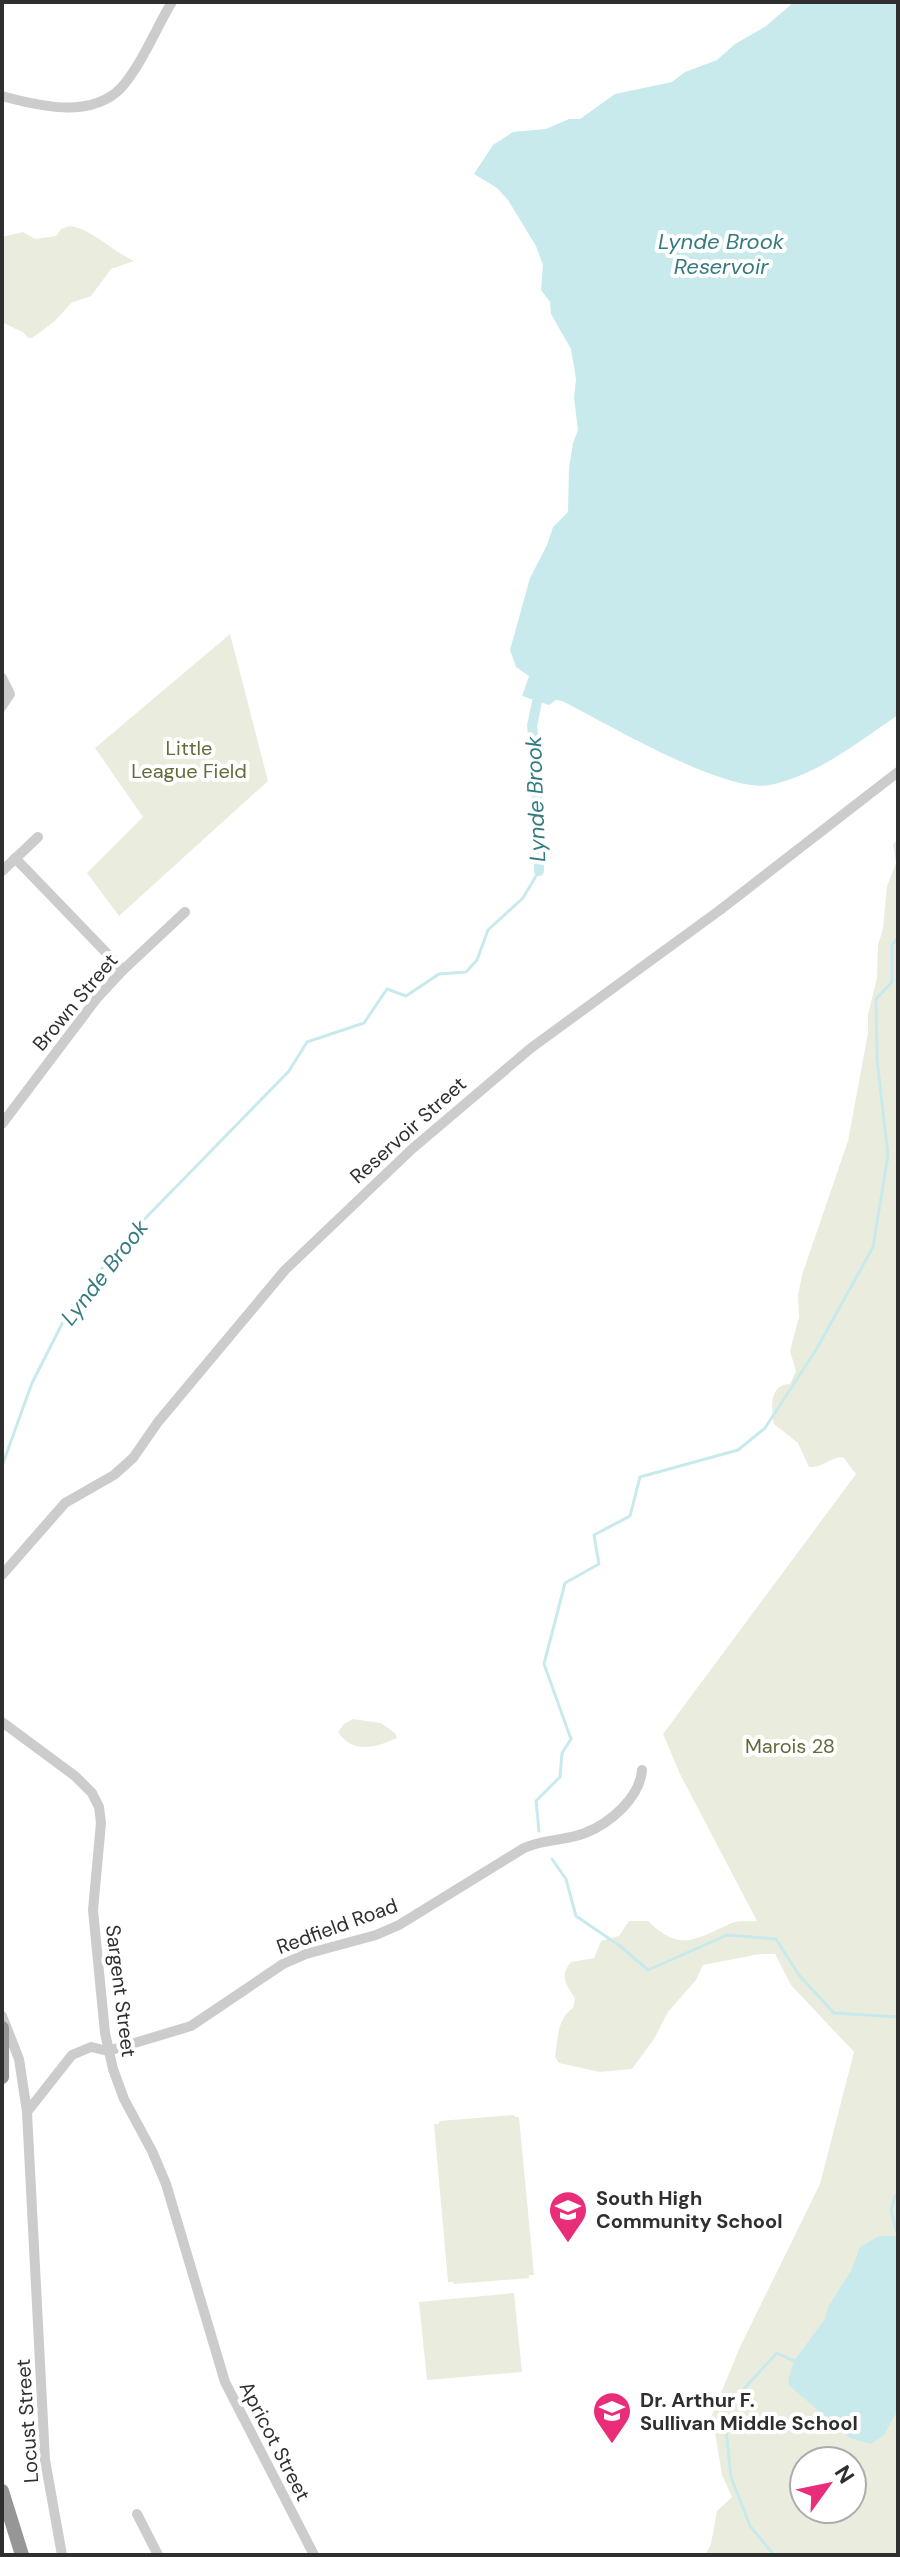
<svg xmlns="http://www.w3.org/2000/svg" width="900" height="2557" viewBox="0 0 900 2557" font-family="'DM Sans',sans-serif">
<rect width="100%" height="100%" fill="#fff"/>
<!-- green -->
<g fill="#eaeddd" fill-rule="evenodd">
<path d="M70 226C94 230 112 251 134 261L111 269 91 296 71 303 55 321 32 338H28L24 333 2 322V237L23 232 35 239 56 236 61 229Z"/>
<polygon points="230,634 268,781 119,916 87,873 143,817 95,748"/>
<path d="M898 840V2555H705L711 2544 717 2511 732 2497 722 2475 712 2415 740 2347 820 2184 854 2052 791 1985 775 1954H760L703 1965 696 1980 668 2012 654 2039 632 2069 600 2072 559 2063 555 2057C558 2039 557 2018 573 2008L575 1998C566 1984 559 1977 571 1962L594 1958 601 1941 619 1936 629 1921H648C682 1954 696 1938 732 1923 739 1920 750 1922 757 1921L680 1774 663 1734 856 1474 843 1457C830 1457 823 1468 809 1467L798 1443 774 1424C771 1409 769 1384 790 1384L796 1371 790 1351 799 1317 798 1295 802 1275 848 1141 868 1033V1014L877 978 878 945 883 929 887 886 896 863 893 844ZM804 2461H852V2509H804Z"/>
<path d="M353 1719 381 1723 395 1733 397 1738C377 1747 353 1755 338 1732L344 1724Z"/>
<polygon points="514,2115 515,2117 519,2117 534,2275 529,2275 529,2278 454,2284 453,2282 448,2282 434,2124 439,2124 439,2121"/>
<polygon points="514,2293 522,2372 427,2380 419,2302"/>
</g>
<!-- water -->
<g fill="#c8eaed">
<path d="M794 2H898V715C858 742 818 775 770 785 725 794 606 723 562 701L556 700 549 705 522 696 529 676 516 667 510 650 530 578 547 545 553 527 568 512 569 468 573 443 578 430 574 398 576 379 571 349 551 314 550 302 541 290 543 265 536 246 508 200 497 188 474 174 493 145 513 132 546 129 569 119H580L615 94 672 82 685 72 717 60 735 44 766 26Z"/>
<polygon points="879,2236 898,2236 898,2410 884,2435 871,2444 850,2438 790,2386 788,2379 794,2361 825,2319 828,2307 851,2271 860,2247"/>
</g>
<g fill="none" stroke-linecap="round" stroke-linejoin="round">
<!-- stream -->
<g stroke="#c8eaed" stroke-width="3">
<polyline points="2,1466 32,1383 69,1310 128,1236 289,1071 307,1042 364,1023 387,989 406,996 439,974 466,972 477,960 488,930 523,898 539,871"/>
<polyline points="539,1831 536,1801 560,1777 562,1753 571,1739 544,1664 565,1583 599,1564 594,1535 630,1516 640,1477 738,1450 765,1428 816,1350 873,1247 888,1155 877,1060 876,999 892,982 892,945 898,938"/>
<polyline points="552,1859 566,1879 576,1916 620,1946 648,1970 727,1935 776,1939 799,1975 834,2013 898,2017"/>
<polyline points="898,2194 895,2196 891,2210 898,2237"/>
<polyline points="774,2555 750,2526 731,2477 724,2410 777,2353 794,2361 797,2360"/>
</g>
<!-- canal -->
<polyline stroke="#c8eaed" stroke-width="10" points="537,702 532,726 536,761 539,871"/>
<!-- minor -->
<g stroke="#ccc" stroke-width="10">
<path d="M2 96C38 106 91 119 121 88 141 66 156 28 172 2"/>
<polyline points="2,678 10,694 2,706"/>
<polyline points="15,858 123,970"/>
<polyline points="2,871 38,837"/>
<polyline points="2,1124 97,998 123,970 185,912"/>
<polyline points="2,1575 65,1503 114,1475 133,1458 158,1422 285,1270 412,1149 531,1048 720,910 898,772"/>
<polyline points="2,1722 75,1776 92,1793 99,1807 101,1823 93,1910 105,2033 113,2069 124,2099 152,2151 166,2184 225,2382 314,2555"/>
<polyline points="2,2016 19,2059 27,2112 45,2460 62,2555"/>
<path d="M27 2112 72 2055 91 2047 108 2051 191 2026 283 1964 306 1954 376 1935 399 1925 524 1848C544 1839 565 1841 585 1833 609 1824 640 1798 642 1770"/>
<polyline points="137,2514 158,2555"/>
</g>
<!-- highway -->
<g stroke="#969696" stroke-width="14">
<polyline points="2,2028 2,2077"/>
<polyline points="2,2491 22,2555"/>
</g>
</g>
<!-- icons -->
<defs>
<g id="school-pin" transform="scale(2)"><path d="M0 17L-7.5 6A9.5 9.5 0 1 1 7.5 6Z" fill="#ea2d78" stroke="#fff"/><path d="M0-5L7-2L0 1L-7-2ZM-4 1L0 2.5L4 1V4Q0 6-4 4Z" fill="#fff"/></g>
</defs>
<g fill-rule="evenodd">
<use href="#school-pin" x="568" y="2210"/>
<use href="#school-pin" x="612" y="2411"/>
</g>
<g text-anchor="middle" stroke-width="8" stroke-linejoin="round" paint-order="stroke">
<!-- park labels -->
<g font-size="20" fill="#626c3b" stroke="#fff">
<text x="189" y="755">Little<tspan x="189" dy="23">League Field</tspan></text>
<text x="790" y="1753">Marois 28</text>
</g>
<!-- street labels -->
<g font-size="20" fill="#2f2f2f" stroke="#fff">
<text transform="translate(75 1002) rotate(-50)" y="7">Brown Street</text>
<text transform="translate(408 1130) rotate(-42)" y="7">Reservoir Street</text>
<text transform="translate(337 1926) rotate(-20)" y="7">Redfield Road</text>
<text transform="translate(121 1991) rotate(83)" y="7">Sargent Street</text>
<text transform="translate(27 2421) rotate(-94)" y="7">Locust Street</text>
<text transform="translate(275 2441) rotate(63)" y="7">Apricot Street</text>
</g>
<!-- poi labels -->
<g font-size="20" font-weight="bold" fill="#2f2f2f" stroke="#fff" text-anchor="start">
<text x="596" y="2205">South High<tspan x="596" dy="23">Community School</tspan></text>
<text x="640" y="2407">Dr. Arthur F.<tspan x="640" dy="23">Sullivan Middle School</tspan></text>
</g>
<!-- water labels -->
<g font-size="22" font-style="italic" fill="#347b80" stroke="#fff">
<text x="721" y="249">Lynde Brook<tspan x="721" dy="25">Reservoir</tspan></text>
<text transform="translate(535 799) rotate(-92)" y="8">Lynde Brook</text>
<text transform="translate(104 1272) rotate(-52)" y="8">Lynde Brook</text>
</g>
</g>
<!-- border -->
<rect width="900" height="2557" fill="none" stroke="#2f2f2f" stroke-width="8"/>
<!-- north arrow -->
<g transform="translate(828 2485) rotate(57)"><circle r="38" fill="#ffffff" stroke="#acacac" stroke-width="2"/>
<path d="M0-6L14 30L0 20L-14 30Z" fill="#ea2d78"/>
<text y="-12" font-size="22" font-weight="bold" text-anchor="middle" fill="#2f2f2f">N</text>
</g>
</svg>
